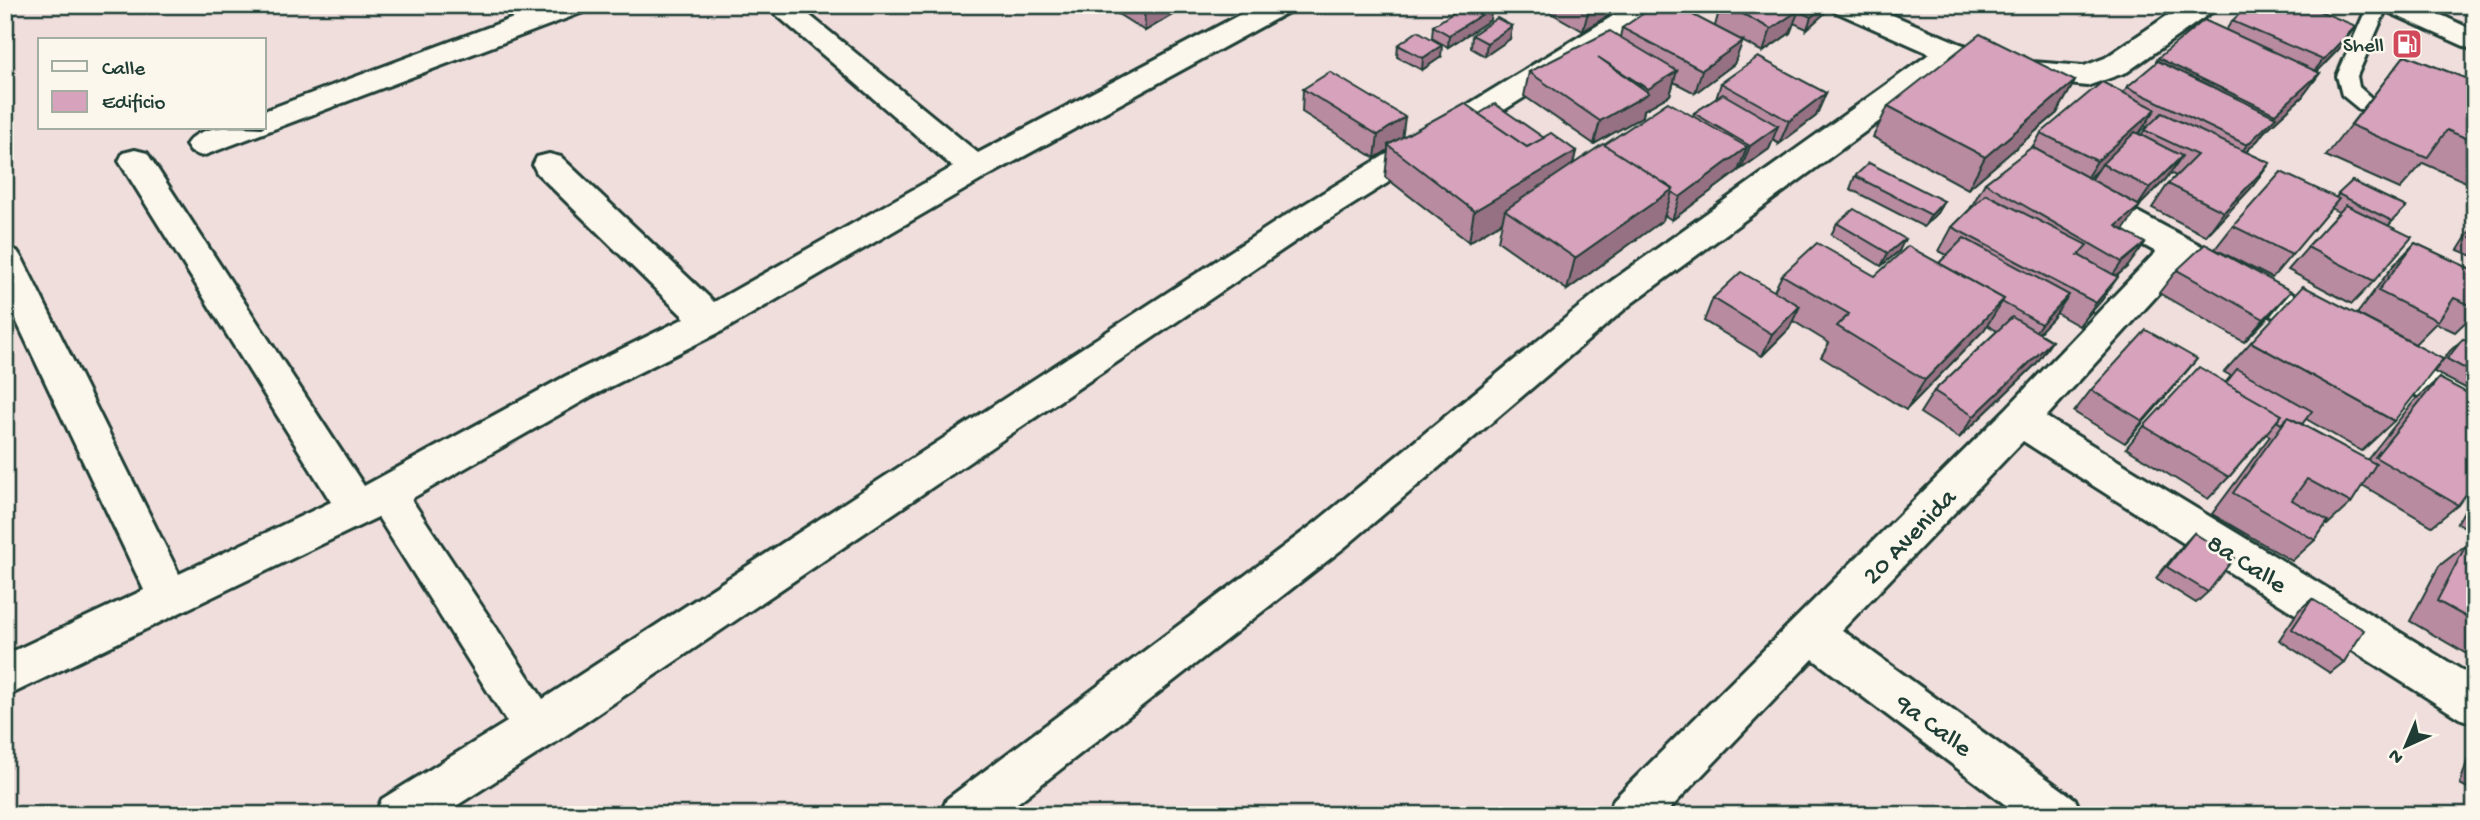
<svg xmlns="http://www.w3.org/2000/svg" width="2480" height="820" viewBox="0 0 2480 820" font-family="'Gochi Hand',sans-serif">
<rect width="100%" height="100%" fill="#f0dedd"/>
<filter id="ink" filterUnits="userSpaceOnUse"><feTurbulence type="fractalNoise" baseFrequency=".0143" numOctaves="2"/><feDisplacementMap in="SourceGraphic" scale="14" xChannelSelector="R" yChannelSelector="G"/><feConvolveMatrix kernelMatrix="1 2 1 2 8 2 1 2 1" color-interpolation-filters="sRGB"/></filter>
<g filter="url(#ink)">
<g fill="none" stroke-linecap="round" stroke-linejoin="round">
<!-- lane casing -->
<g stroke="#1f3d34" stroke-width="6">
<polygon id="lane" points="2368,5 2388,5 2357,76 2359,87 2378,104 2375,109 2359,109 2342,95 2337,76"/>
</g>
<!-- street casing -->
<g stroke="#1f3d34" stroke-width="6">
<g id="street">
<path d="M548 5H590L586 11 213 152 202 156 191 152 186 145C200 122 240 128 264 128V111Z"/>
<polygon points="765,5 797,5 978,153 1258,5 1294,5 1290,11 988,176 724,330 592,396 411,499 543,699 1285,216 1631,5 1666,5 1662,11 1309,232 553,744 442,815 375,815 382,799 507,722 378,517 5,697 5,655 144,590 5,297 5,248 17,251 23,260 179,574 331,502 119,161 123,153 135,150 147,153 364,486 566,376 685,318 537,173 533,165 537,157 549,154 561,157 714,302 953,167"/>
<polygon points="1953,43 1964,45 1968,52 1964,59 1632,303 1345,547 1002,815 940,815 947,799 1315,523 1606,285 1942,45"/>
<polygon points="2084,187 2096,190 2343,321 2348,331 2343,341 2330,345 2317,341 2183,267 2046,417 2475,678 2475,724 2459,718 2023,441 1842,630 2075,799 2082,815 2019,815 1813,659 1664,815 1607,815 1614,799 2006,409 2156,252 2072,206 2067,198 2072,190"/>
<polygon points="2380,344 2393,348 2475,391 2475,424 2461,420 2367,368 2361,358 2367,348"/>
</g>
</g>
<!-- secondary casing -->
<g stroke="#1f3d34" stroke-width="6">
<g id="secondary">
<polygon points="1830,5 1869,5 1963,45 2032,62 2084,66 2105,58 2183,5 2217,5 2213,11 2127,72 2087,86 2032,80 1942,59 1834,11"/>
<polygon points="2382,5 2420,5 2475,31 2475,51 2386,11"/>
</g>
</g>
<!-- lane -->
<use href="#lane" fill="#fbf7ec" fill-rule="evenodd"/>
<!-- street -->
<use href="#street" fill="#fbf7ec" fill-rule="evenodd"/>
<!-- secondary -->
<use href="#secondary" fill="#fbf7ec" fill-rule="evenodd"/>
</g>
<!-- wall -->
<g fill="#b98ba1" stroke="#1f3d34" stroke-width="2" fill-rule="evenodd">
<polygon points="1107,5 1189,5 1145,31 1107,7"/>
<polygon points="1537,5 1618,5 1617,10 1583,31"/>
<polygon points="1708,5 1828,5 1825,13 1807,29 1794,23 1790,33 1763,52 1742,41 1734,64 1695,93 1674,82 1670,95 1644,110 1643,116 1594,144 1524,96 1529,72 1620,37 1622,28 1715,26 1719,11"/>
<polygon points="2462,5 2475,5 2475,11"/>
<polygon points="1490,20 1448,47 1432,38 1433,26"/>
<path d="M2232 21 2356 26 2338 50 2317 72 2320 73 2302 97 2264 132 2258 140 2246 152 2270 163 2252 187 2206 236 2152 208 2168 184 2176 176 2170 173 2166 179 2140 205 2123 230 2128 266 2117 276 2102 300 2079 326 2056 313 2039 333 2052 341 2036 364 1959 438 1920 413 1934 391 1997 331 1987 325 1984 330 1906 410 1821 357 1829 343 1793 321 1789 329 1762 356 1704 321 1713 298 1774 291 1782 275 1875 276 1939 263 1947 255 1939 251 1952 227 1972 207H1971L1985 183 2033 147 2041 133 2123 93 2127 87 2154 65 2158 58 2226 30ZM2144 126 2147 127 2141 135 2138 134ZM2098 170 2092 179 2089 178Z"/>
<polygon points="1512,26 1510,39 1485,56 1471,48 1472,35"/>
<polygon points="1398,45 1441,57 1422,70 1397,57"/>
<polygon points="2405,55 2475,82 2475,186 2423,163 2400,189 2326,156"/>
<polygon points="2075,81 2057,113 1968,189 1873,137 1888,106"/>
<polygon points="1721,83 1826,93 1816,116 1779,144 1773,140 1769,149 1741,169 1739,168 1738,171 1672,220 1664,215 1663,220 1567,290 1498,241 1502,222 1469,242 1385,177 1388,150 1375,158 1302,112 1303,89 1402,137 1479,114 1576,151 1573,164 1604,145 1693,116 1694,113 1716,99"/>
<polygon points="1855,176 1944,201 1937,213 1924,227 1850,189"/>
<polygon points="2352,181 2406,207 2388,226 2374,281 2352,304 2288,270 2339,212 2331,208 2272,278 2215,249 2233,226 2335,198"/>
<polygon points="2475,206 2475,218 2468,215"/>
<polygon points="1837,223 1899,251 1881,266 1831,235"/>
<polygon points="2475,223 2475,257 2458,250"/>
<polygon points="2415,243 2475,271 2475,313 2455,332 2436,323 2415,344 2357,314 2393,266"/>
<polygon points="2177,270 2271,314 2244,342 2159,293"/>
<polygon points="2475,324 2475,338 2469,335"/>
<polygon points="2463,339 2475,345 2475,393 2434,372 2450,351"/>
<polygon points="2251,342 2394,421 2362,451 2306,419 2302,424 2367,460 2415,400 2439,378 2458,505 2432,526 2362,485 2351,503 2327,525 2326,524 2315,540 2292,561 2212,514 2270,436 2266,434 2229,477 2208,499 2126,448 2144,426 2226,382 2231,376 2224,372"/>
<polygon points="2178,382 2125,443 2074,412 2091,390"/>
<polygon points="2475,494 2475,532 2457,523"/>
<polygon points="2194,533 2208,592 2196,603 2156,578 2183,545"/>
<polygon points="2466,545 2475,550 2475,655 2472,657 2410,621 2439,566"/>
<polygon points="2312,599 2344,662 2330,673 2279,640 2299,610"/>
<polygon points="2475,736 2475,792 2460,784"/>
</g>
<!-- shaded-wall -->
<g fill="#967183" stroke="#1f3d34" stroke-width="2">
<polygon points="1148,5 1189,5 1145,31 1144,8"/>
<polygon points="1593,5 1618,5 1617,10 1583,31 1589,8"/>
<polygon points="1825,5 1828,5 1825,13 1807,29 1811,17"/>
<polygon points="1492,8 1490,20 1448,47 1449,35"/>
<polygon points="1799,10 1790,33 1763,52 1771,29"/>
<polygon points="1512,26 1510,39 1485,56 1487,43"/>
<polygon points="2356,26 2338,50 2305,83 2323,60"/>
<polygon points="1743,41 1734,64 1695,93 1702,70"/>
<polygon points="1442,45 1441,57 1422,70 1423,58"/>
<polygon points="1677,71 1670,95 1644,110 1643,116 1594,144 1600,121 1646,95 1648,89"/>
<polygon points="2320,73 2302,97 2264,132 2258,140 2229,168 2247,145 2269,123 2275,114"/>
<polygon points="2075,81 2057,113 1968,189 1985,157"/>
<polygon points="1826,93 1816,116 1779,144 1789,121"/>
<polygon points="2156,109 2140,132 2104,165 2102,164 2098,170 2082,185 2097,161"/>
<polygon points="1405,117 1402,140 1388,145 1388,150 1375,158 1378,135"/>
<polygon points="1778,126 1769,149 1741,169 1750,146"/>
<polygon points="1747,147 1738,171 1672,220 1680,197"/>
<polygon points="1576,151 1569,182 1505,210 1502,222 1469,242 1474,211"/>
<polygon points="2182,156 2166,179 2138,207 2140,206 2124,229 2100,249 2116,226 2135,210 2150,188"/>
<polygon points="2270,163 2252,187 2206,236 2224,212"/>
<polygon points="1673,189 1663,220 1567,290 1575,258"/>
<polygon points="1944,201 1937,213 1924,227 1931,215"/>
<polygon points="1905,239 1899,251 1881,266 1888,253"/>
<polygon points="2145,243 2128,266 2106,285 2122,262"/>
<polygon points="2118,277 2102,300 2079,326 2096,303"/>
<polygon points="2291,291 2271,314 2244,342 2264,319"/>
<polygon points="2069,295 2053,318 2025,347 2041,324"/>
<polygon points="2004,299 1984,330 1906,410 1925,380"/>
<polygon points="1800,306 1789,329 1762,356 1772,334"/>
<polygon points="2052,341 2036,364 1959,438 1974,416"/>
<polygon points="2197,359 2178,382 2125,443 2143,421"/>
</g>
<!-- building -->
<g fill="#d7a2bb" stroke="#1f3d34" stroke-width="2">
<polygon points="1465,5 1487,5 1492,8 1449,35 1433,26"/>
<polygon points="1583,5 1593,5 1589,8"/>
<polygon points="1656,5 1674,5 1743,41 1702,70 1622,28"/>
<polygon points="1726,5 1789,5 1799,10 1771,29"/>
<polygon points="1789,5 1825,5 1811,17 1798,11 1799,10"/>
<polygon points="2249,5 2305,5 2356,26 2323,60 2232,21"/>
<polygon points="1497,18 1512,26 1487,43 1472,35"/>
<polygon points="2204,20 2320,73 2275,114 2158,58"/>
<polygon points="1418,31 1442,45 1423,58 1398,45"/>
<polygon points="1610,31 1677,71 1648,89 1598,57 1649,93 1600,121 1529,72"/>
<polygon points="1980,34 2075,81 1985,157 1888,106"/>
<polygon points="2405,55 2475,82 2475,142 2447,130 2427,158 2351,125"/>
<polygon points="1758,57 1826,93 1789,121 1721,83"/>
<polygon points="2158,61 2276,117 2247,145 2127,87"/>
<polygon points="1330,72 1405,117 1378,135 1303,89"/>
<polygon points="2102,82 2156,109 2097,161 2041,133"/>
<polygon points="1723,94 1778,126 1750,146 1694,113"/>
<polygon points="1668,102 1747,147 1680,197 1672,192 1673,189 1604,145"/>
<polygon points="1464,103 1527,147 1551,133 1576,151 1474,211 1388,145"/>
<polygon points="1495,104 1544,138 1527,147 1479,114"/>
<polygon points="2162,113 2270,163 2224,212 2168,184 2197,155 2144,130"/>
<polygon points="2135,132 2182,156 2150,188 2102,164"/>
<polygon points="1603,144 1673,189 1575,258 1505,210"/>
<polygon points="2032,147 2140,206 2116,226 2145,243 2122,262 1985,183"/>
<polygon points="1869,163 1944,201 1931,215 1855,176"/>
<polygon points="2281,172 2339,199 2292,255 2233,226"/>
<polygon points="2352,181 2406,207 2392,221 2338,194"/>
<polygon points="1986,194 2087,245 2078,255 2118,277 2096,303 1952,227"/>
<polygon points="2346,205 2412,237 2374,281 2307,247"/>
<polygon points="1854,209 1905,239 1888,253 1837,223"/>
<polygon points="2475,229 2475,239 2470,237"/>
<polygon points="1964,238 2069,295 2041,324 2002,302 2004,299 1939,263"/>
<polygon points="1817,243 1875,276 1908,246 2004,299 1925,380 1837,326 1849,314 1782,275"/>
<polygon points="2415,243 2475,271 2475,307 2454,298 2438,321 2378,291"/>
<polygon points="2205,244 2291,291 2264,319 2177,270"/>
<polygon points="1741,272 1800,306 1772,334 1713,298"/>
<polygon points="2303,286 2443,359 2394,421 2251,342"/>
<polygon points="2012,317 2052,341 1974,416 1934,391"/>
<polygon points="2146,330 2197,359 2143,421 2091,390"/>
<polygon points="2463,339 2475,345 2475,374 2447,359"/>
<polygon points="2199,367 2282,415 2229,477 2144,426"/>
<polygon points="2237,369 2312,411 2302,424 2288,417 2281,424 2277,421 2282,415 2226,383"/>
<polygon points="2439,378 2475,397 2475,482 2458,505 2375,457"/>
<polygon points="2288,417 2376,464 2351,503 2307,479 2292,500 2328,521 2315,540 2233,493"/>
<polygon points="2194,533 2234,558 2208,592 2167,567"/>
<polygon points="2466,545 2475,550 2475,622 2437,601"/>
<polygon points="2312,599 2364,630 2344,662 2292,629"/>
</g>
</g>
<!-- icons -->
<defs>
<g id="fuel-square" transform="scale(1.575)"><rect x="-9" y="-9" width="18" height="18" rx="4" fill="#d1495b" stroke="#fbf7ec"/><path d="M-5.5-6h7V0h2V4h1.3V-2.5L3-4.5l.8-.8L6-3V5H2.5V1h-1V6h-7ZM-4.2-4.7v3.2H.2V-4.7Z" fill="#fff"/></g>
</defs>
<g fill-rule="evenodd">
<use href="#fuel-square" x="2407" y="44"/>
</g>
<g text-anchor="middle" stroke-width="5" stroke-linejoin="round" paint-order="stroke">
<!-- far-poi labels -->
<g font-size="21" fill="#1f3d34" stroke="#fbf7ec" text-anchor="end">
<text x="2384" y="51">Shell</text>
</g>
<!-- street labels -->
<g font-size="26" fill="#1f3d34" stroke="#fbf7ec">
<text transform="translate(1908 535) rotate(-46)" y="9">20 Avenida</text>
<text transform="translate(2248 562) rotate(32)" y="9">8a Calle</text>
<text transform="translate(1935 724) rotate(36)" y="9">9a Calle</text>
</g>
</g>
<!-- margin -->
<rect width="2480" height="820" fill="none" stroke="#fbf7ec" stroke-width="28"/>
<rect x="14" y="14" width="2452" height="792" fill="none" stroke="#1f3d34" stroke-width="2.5" filter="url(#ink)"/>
<!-- legend -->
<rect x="38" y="38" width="228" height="91" fill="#fbf7ec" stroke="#a3ada2" stroke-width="2"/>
<rect x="52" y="61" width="35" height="10" fill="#fbf7ec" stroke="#a3ada2" stroke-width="2"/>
<text x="102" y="74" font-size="21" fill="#1f3d34">Calle</text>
<rect x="52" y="91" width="35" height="21" fill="#d7a2bb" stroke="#a3ada2" stroke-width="2"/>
<text x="102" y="108" font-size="21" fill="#1f3d34">Edificio</text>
<!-- north arrow -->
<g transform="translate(2406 746) rotate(224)" stroke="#fbf7ec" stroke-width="5" paint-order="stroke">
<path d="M0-5L12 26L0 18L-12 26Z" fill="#1f3d34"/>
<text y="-10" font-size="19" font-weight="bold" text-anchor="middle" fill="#1f3d34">N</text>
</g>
</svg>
